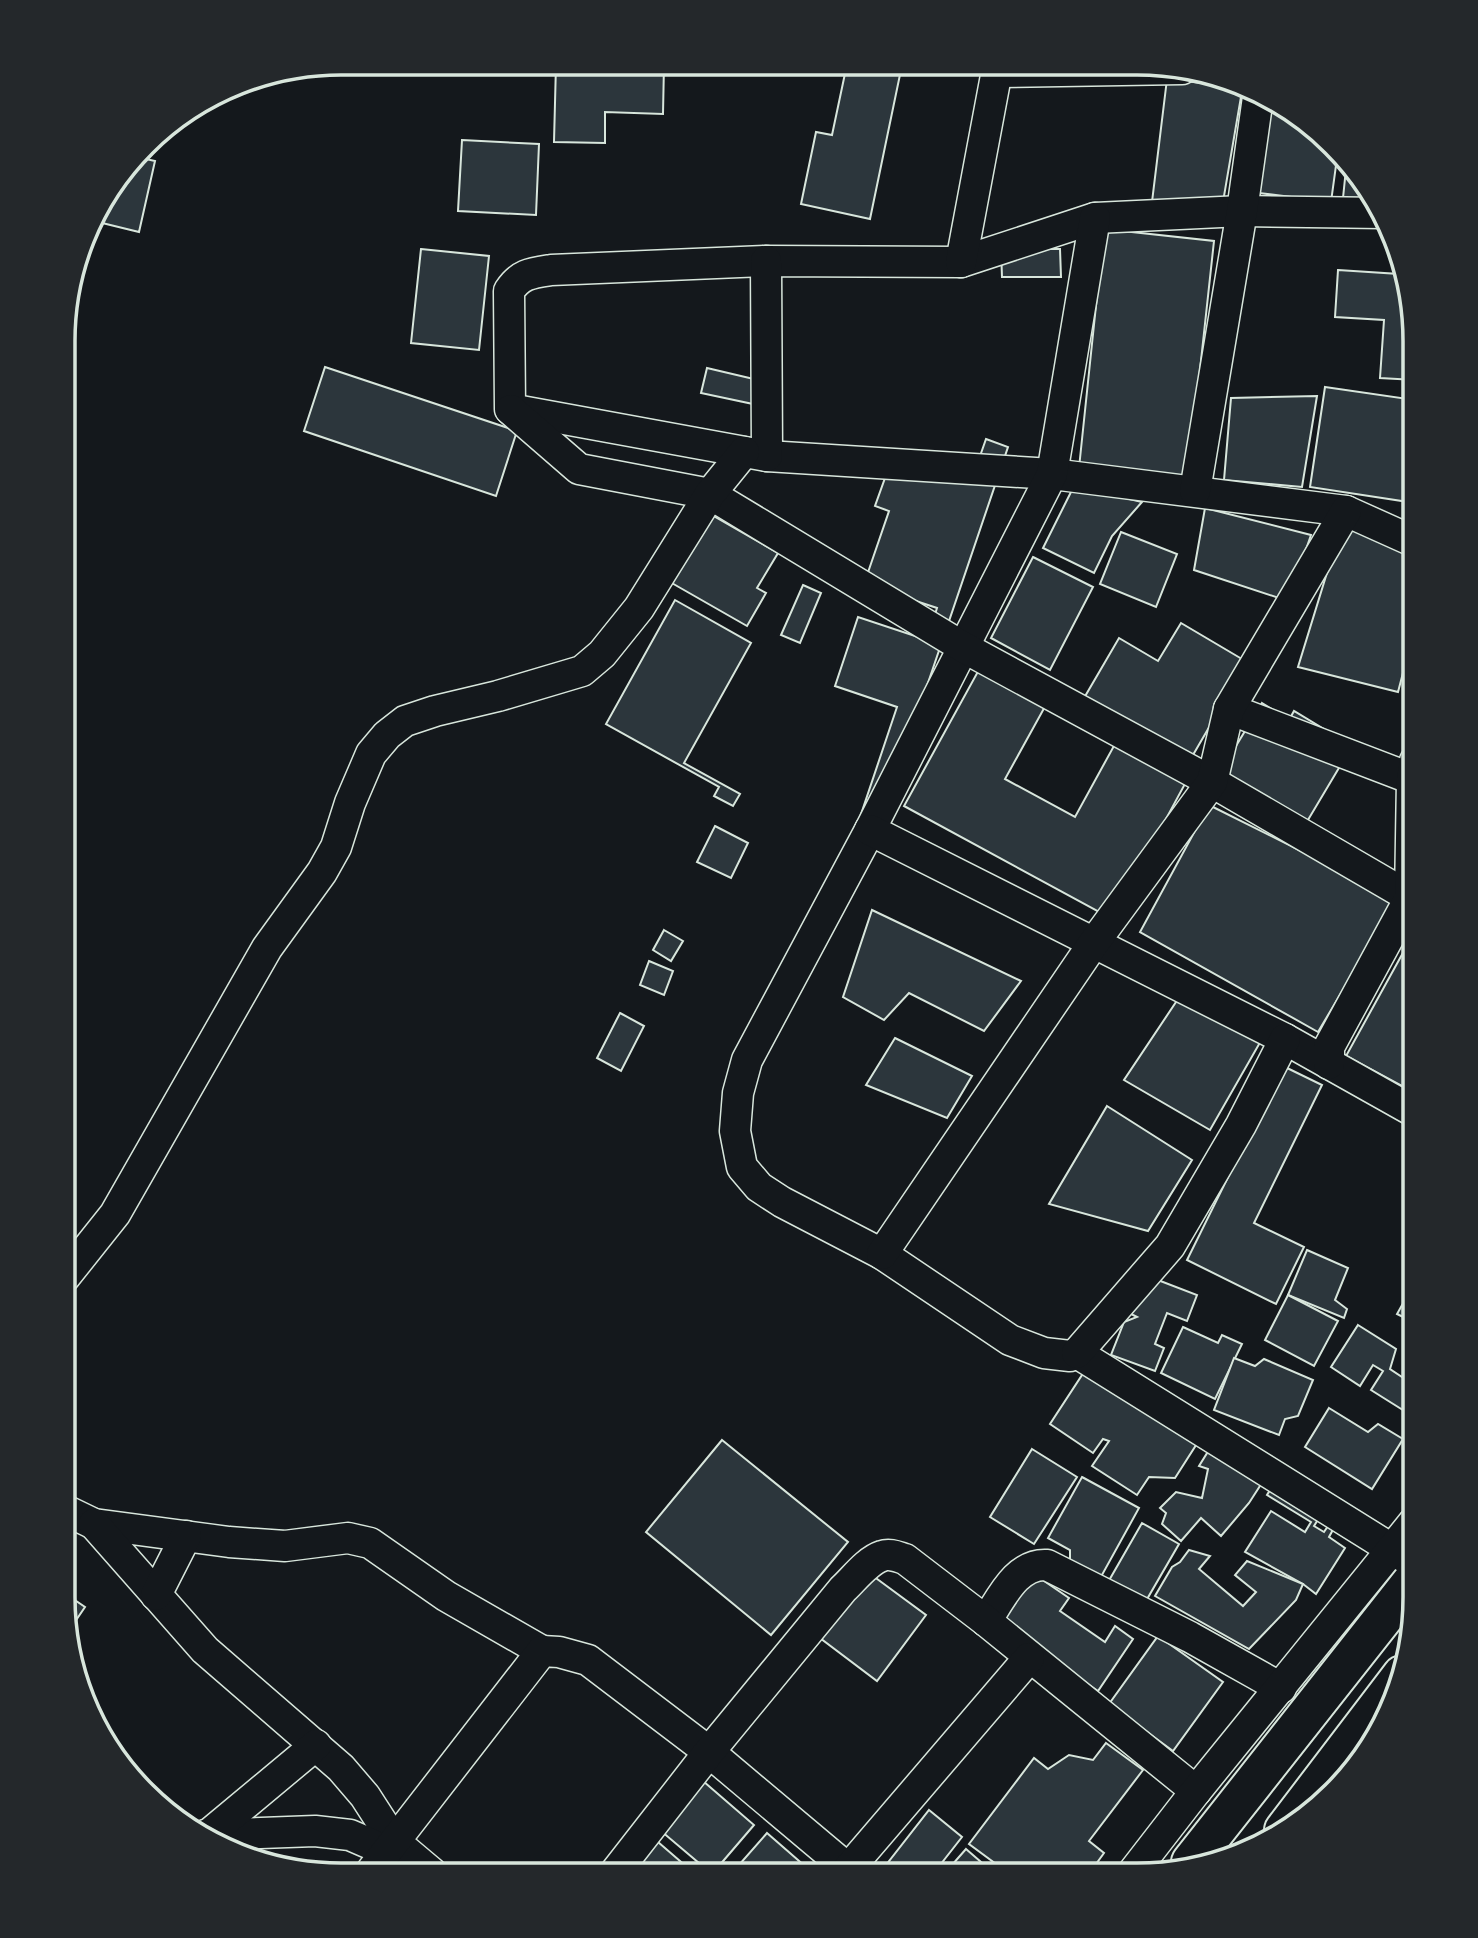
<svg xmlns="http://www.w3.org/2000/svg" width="1478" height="1938" viewBox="0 0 1478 1938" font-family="'PT Sans',sans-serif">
<rect width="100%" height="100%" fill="#14181c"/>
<!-- building -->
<g fill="#2c363c" stroke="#d8e6dc" stroke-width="2">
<polygon points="556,64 664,64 663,114 605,112 605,143 554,142"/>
<polygon points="847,64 902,65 870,219 801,204 816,132 832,135"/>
<polygon points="1167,79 1228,86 1242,91 1223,202 1152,202"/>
<polygon points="1271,102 1292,110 1338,151 1331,202 1259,193"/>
<polygon points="462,140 539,144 536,215 458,211"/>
<polygon points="137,157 155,161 139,232 94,221 100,202"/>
<polygon points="1347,159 1374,199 1343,198"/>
<polygon points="1104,229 1214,241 1188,480 1079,468"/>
<polygon points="421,249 489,256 479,350 411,343"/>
<polygon points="1001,249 1060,249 1061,277 1002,277"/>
<polygon points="1338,270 1399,274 1415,340 1415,380 1380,378 1384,320 1335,317"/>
<polygon points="325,367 517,431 496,496 304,431"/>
<polygon points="707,368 758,380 753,404 701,393"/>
<polygon points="1325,387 1415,400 1415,503 1310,487"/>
<polygon points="1317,396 1302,487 1224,480 1231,398"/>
<polygon points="986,439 1008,447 867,863 847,856 897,707 835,686 858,617 927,640 937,608 864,584 889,511 875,506 894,453 972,479"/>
<polygon points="1074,486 1142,502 1112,536 1094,573 1043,548"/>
<polygon points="1205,508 1311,535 1288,601 1194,570"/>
<polygon points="1346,511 1415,561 1415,627 1398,692 1298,667"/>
<polygon points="710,514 778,553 757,588 766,593 747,626 670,582"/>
<polygon points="1121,532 1177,554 1156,607 1100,584"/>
<polygon points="1033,557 1093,587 1050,670 991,638"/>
<polygon points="803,585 821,593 800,643 781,635"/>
<polygon points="675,600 751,643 684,763 740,794 733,806 714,796 719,787 606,724"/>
<polygon points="1181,623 1247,662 1186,767 1080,705 1119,638 1158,661"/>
<polygon points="981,666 1047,703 1005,779 1075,817 1115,744 1186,782 1112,919 904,806"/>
<polygon points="1262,703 1289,720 1294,711 1352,746 1305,825 1219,774"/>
<polygon points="1209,805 1397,899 1318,1032 1140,932"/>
<polygon points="715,826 748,843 731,878 697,862"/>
<polygon points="872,910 1021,981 984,1031 909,993 884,1020 843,997"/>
<polygon points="664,930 683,941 671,961 653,950"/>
<polygon points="1415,931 1415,1093 1346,1056"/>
<polygon points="649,961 673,971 664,995 640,985"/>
<polygon points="1178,999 1262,1039 1210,1130 1124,1080"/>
<polygon points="620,1013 644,1026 621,1071 597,1058"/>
<polygon points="895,1038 972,1076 947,1118 866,1085"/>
<polygon points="1283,1066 1322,1085 1254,1223 1304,1247 1276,1304 1187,1260"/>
<polygon points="1107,1106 1192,1160 1148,1231 1049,1204"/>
<polygon points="1307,1250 1348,1268 1335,1300 1347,1309 1344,1318 1288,1295"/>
<polygon points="1150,1277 1197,1295 1187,1321 1167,1313 1155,1344 1164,1348 1155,1371 1111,1355 1124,1322 1137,1317 1131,1314 1136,1298"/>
<polygon points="1410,1291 1415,1293 1415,1323 1397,1314"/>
<polygon points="1288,1295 1338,1321 1314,1366 1265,1340"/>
<polygon points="1358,1325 1396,1349 1390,1369 1414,1385 1414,1417 1371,1390 1383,1371 1373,1365 1360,1386 1331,1367"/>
<polygon points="1183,1327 1218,1343 1222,1335 1242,1344 1215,1399 1161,1373"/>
<polygon points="1234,1358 1255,1366 1264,1359 1313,1380 1298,1416 1285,1419 1279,1435 1214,1410"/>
<polygon points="1086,1369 1198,1442 1175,1478 1149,1477 1137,1495 1092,1466 1109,1441 1103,1439 1093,1453 1050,1424"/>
<polygon points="1329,1408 1368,1432 1378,1424 1403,1439 1372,1489 1305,1447"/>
<polygon points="722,1440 848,1542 771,1635 646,1532"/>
<polygon points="1214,1442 1267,1475 1249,1503 1221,1536 1201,1518 1181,1541 1162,1524 1166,1513 1160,1508 1176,1492 1202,1498 1208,1469 1199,1466"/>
<polygon points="1032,1449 1077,1477 1034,1544 990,1517"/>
<polygon points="1284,1467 1332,1497 1314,1526 1324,1532 1330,1523 1335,1526 1329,1537 1345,1548 1316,1594 1303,1584 1245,1552 1271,1511 1305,1532 1311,1522 1267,1495"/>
<polygon points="1082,1477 1139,1508 1097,1584 1070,1569 1070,1550 1048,1538"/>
<polygon points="1142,1523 1179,1544 1143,1606 1107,1584"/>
<polygon points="1189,1550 1210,1556 1199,1569 1243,1606 1256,1592 1235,1575 1247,1561 1303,1584 1296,1600 1249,1649 1155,1596 1172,1567 1180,1562"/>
<polygon points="1028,1570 1069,1598 1060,1611 1105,1642 1115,1626 1133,1639 1098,1691 994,1621"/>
<polygon points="869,1573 926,1615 877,1681 820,1638"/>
<polygon points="63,1592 85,1607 70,1629 63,1598"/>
<polygon points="1158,1636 1223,1682 1173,1751 1109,1704"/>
<polygon points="1106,1743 1143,1770 1089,1841 1104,1853 1088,1875 1011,1875 969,1844 1034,1758 1048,1769 1069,1755 1093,1760"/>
<polygon points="703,1781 754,1825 712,1874 661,1831"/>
<polygon points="929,1810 962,1837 933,1874 879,1874"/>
<polygon points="767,1833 814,1874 731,1874"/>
<polygon points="658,1842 695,1874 630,1874"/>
<polygon points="966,1849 996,1875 944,1874"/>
</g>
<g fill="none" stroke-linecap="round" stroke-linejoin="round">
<!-- minor casing -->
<g stroke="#d8e6dc" stroke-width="33">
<g id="minor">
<polyline points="996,72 1182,69"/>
<path d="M1383 213 1242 211 1095 218 961 262 766 261 551 270C531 273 520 274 509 291L510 409 767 456 1052 474 1346 511 1415 542"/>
<polyline points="1095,218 1052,474 870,830 747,1060 738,1093 735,1131 742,1167 759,1187 782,1202 882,1254 1010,1340 1044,1353 1070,1356 1077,1353 1414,1563"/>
<polyline points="766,261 767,456"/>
<polyline points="961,262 998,65"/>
<polyline points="511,410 579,469 710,494 963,647 1212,782 1415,900"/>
<polyline points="1195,491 1242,211 1258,97"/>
<polyline points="1229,709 1415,780"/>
<polyline points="870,830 1285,1039 1415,1112"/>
<polyline points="1329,1064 1329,1047 1410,898 1412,779 1415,761"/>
<polyline points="882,1254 1093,944 1212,782 1229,709 1346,511"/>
<polyline points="64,1278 115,1214 267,948 322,872 336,847 350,803 371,754 387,735 405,721 435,711 498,696 582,671 602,654 639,608 710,494 744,452"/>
<polyline points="1077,1353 1170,1246 1241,1125 1285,1039"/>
<polyline points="63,1509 94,1524 229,1542 285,1546 348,1538 370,1543 446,1596 542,1651"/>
<polyline points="94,1524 205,1650 341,1768 365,1796 394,1841 432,1873"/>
<polyline points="156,1595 186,1536"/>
<path d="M986 1621C1001 1599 1016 1563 1047 1565L1190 1637 1281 1688"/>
<polyline points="205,1835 315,1831 350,1835 387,1851"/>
<polyline points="208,1835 316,1745"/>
<polyline points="370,1873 542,1651 559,1652 588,1660 709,1752 854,1874"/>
<path d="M614 1874 709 1752 843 1589C854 1579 867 1561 882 1556 890 1553 898 1557 905 1559L986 1621 1196 1791"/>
<polyline points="844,1874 1029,1658"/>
<polyline points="1131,1875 1196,1791 1414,1522"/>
</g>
</g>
<!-- primary casing -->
<g stroke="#d8e6dc" stroke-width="42">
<g id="primary">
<polyline points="1284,1830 1402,1675"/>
<polyline points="1191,1862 1414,1579"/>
</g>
</g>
<!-- minor -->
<use href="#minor" stroke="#14181c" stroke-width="30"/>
<!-- primary -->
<use href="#primary" stroke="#14181c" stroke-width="38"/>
</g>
<!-- crop -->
<path d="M0 0H1478V1938H0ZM341 75H1137A266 266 0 0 1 1403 341V1597A266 266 0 0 1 1137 1863H341A266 266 0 0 1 75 1597V341A266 266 0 0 1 341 75Z" fill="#24282b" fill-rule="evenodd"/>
<path fill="none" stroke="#d8e6dc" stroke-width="3.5" d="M341 75H1137A266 266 0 0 1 1403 341V1597A266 266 0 0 1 1137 1863H341A266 266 0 0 1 75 1597V341A266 266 0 0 1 341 75Z"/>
</svg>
